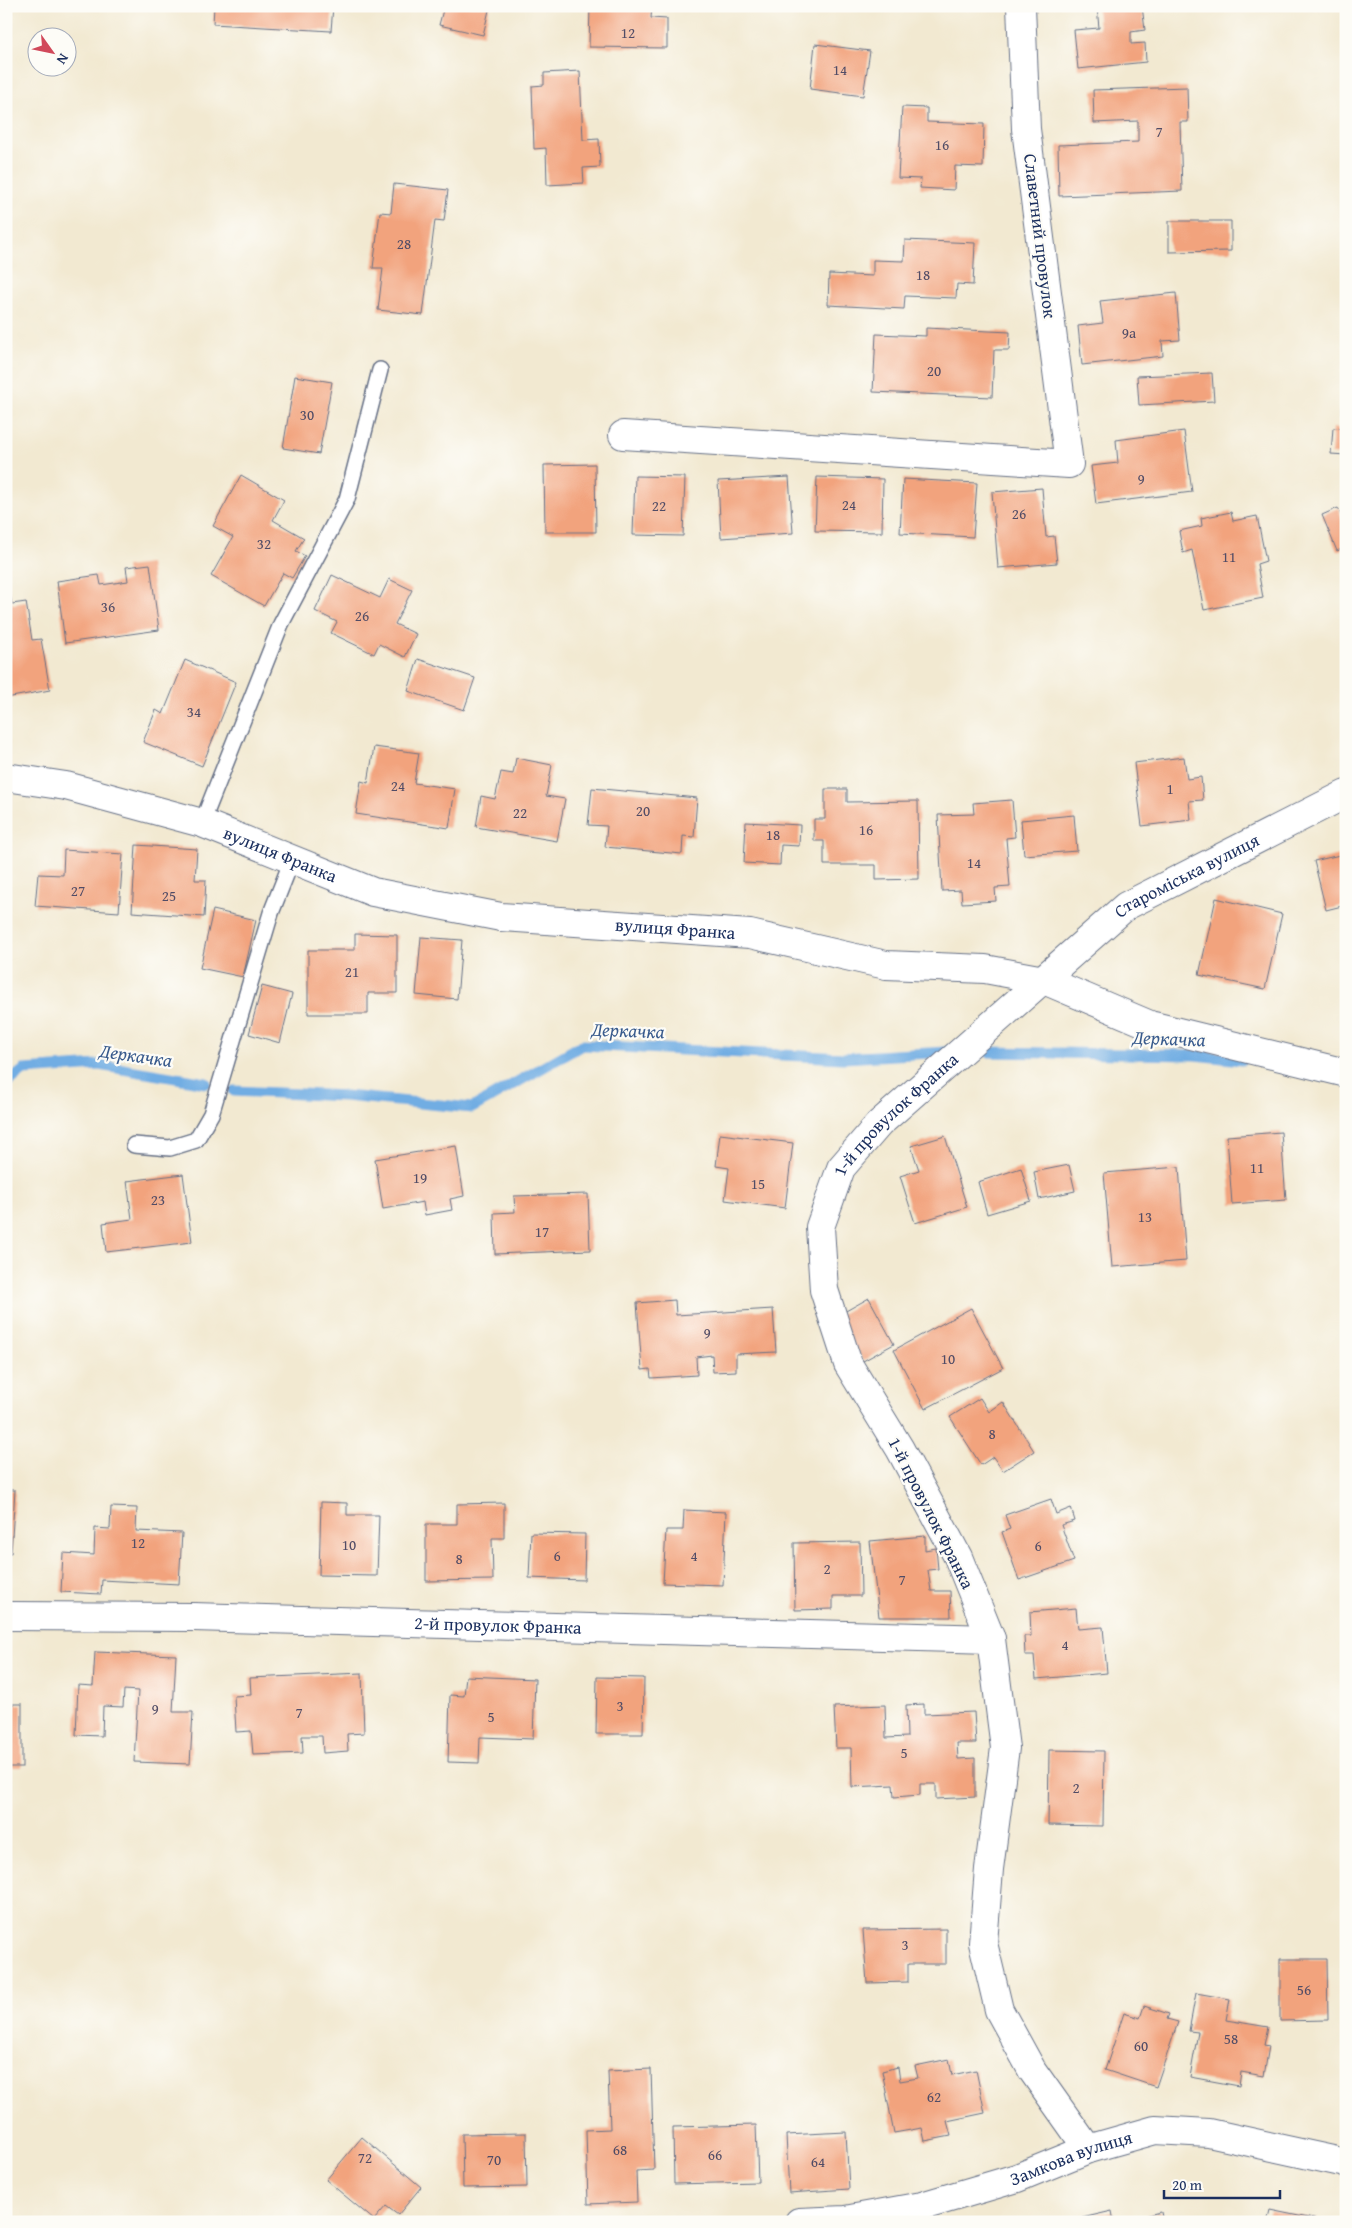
<svg xmlns="http://www.w3.org/2000/svg" width="1352" height="2228" viewBox="0 0 1352 2228" font-family="'Gentium Book Plus',serif">
<rect width="100%" height="100%" fill="#fdfcf7"/>
<filter id="ink" filterUnits="userSpaceOnUse"><feTurbulence type="fractalNoise" baseFrequency=".02" numOctaves="2"/><feDisplacementMap in="SourceGraphic" scale="10" xChannelSelector="R" yChannelSelector="G"/><feConvolveMatrix kernelMatrix="1 2 1 2 8 2 1 2 1" color-interpolation-filters="sRGB"/></filter>
<filter id="wash" filterUnits="userSpaceOnUse"><feTurbulence type="fractalNoise" baseFrequency=".0096" numOctaves="4" result="noise"/><feDisplacementMap in="SourceGraphic" scale="20" xChannelSelector="R" yChannelSelector="G"/><feGaussianBlur stdDeviation="1.12" result="paint"/><feColorMatrix in="noise" values="0 0 0 0 0 0 0 0 0 0 0 0 0 0 0 0 0 1.4 0 .05"/><feComposite in="paint" operator="in"/></filter>
<g filter="url(#wash)">
<rect width="100%" height="100%" fill="#f2e9d1"/>
<g fill="none" stroke-linecap="round" stroke-linejoin="round">
<!-- stream -->
<g stroke="#71ade3" stroke-width="11">
<polyline points="989,1052 1195,1055 1242,1060"/>
<polyline points="6,1084 24,1070 99,1065 206,1083"/>
<polyline points="234,1091 345,1096 472,1108 582,1045 843,1058 947,1052"/>
</g>
</g>
<g id="blocks">
<!-- building -->
<g fill="#f2a37d">
<polygon points="214,6 333,6 331,31 213,24"/>
<polygon points="444,6 490,6 483,35 439,25"/>
<polygon points="590,6 652,6 651,18 667,19 667,48 589,47"/>
<polygon points="1108,6 1142,6 1145,30 1131,32 1131,44 1145,43 1146,62 1078,69 1074,30 1099,28 1097,7"/>
<polygon points="815,44 870,51 863,96 810,89"/>
<polygon points="580,71 583,140 599,139 600,167 583,168 584,183 547,185 546,148 534,149 532,86 544,85 544,73"/>
<polygon points="1187,87 1188,122 1180,122 1182,191 1059,196 1058,145 1138,142 1138,121 1094,123 1093,90"/>
<polygon points="902,107 927,108 927,122 984,124 983,167 955,166 954,190 920,188 921,179 898,178"/>
<polygon points="394,184 448,190 444,221 435,220 423,315 378,310 383,268 373,268 380,212 391,213"/>
<polygon points="1169,221 1231,221 1231,251 1169,252"/>
<polygon points="905,240 975,243 973,285 957,284 956,298 905,296 904,309 828,305 829,274 873,276 873,260 904,261"/>
<polygon points="1176,293 1180,340 1162,341 1163,356 1082,365 1078,326 1103,323 1100,301"/>
<polygon points="926,328 1010,332 1009,350 994,350 992,397 873,392 876,334 926,336"/>
<polygon points="1344,361 1346,361 1346,419 1342,419"/>
<polygon points="1212,373 1214,401 1139,405 1137,376"/>
<polygon points="295,376 332,382 319,454 283,448"/>
<polygon points="1333,428 1346,429 1346,455 1331,454"/>
<polygon points="1184,431 1192,492 1096,504 1091,466 1118,463 1116,440"/>
<polygon points="595,464 596,532 545,532 544,465"/>
<polygon points="241,475 284,500 273,520 304,538 296,551 305,556 292,578 283,573 264,606 211,576 233,537 213,526"/>
<polygon points="635,476 685,477 683,536 633,535"/>
<polygon points="789,477 793,533 721,538 718,481"/>
<polygon points="817,477 883,479 882,532 815,531"/>
<polygon points="903,479 977,483 973,537 900,533"/>
<polygon points="1042,488 1046,537 1054,536 1057,563 998,568 992,492"/>
<polygon points="1338,508 1346,526 1346,547 1337,551 1322,515"/>
<polygon points="1231,512 1233,521 1257,516 1266,561 1257,564 1263,598 1204,610 1192,550 1183,553 1179,531 1202,526 1201,518"/>
<polygon points="150,564 159,630 65,643 57,581 99,575 101,585 128,581 126,567"/>
<polygon points="332,575 380,598 389,579 412,590 395,624 416,634 405,657 379,644 374,654 331,633 337,622 315,611"/>
<polygon points="6,590 9,590 12,604 26,602 32,640 41,639 50,690 6,698"/>
<polygon points="418,659 475,678 464,710 408,691"/>
<polygon points="185,660 236,682 202,766 143,742 156,710 163,714"/>
<polygon points="374,747 419,753 414,783 455,789 449,828 356,814 361,781 368,783"/>
<polygon points="1184,757 1187,779 1201,777 1203,800 1189,801 1191,820 1142,826 1134,763"/>
<polygon points="516,758 552,765 546,796 565,799 557,841 476,827 481,796 495,799 501,772 513,774"/>
<polygon points="592,788 697,798 694,837 683,836 682,854 605,847 607,826 588,825"/>
<polygon points="825,789 847,789 847,802 918,801 919,879 876,880 876,865 824,865 824,841 814,841 814,819 825,819"/>
<polygon points="1012,800 1015,837 1006,838 1010,887 995,888 996,901 962,903 961,890 942,891 938,815 974,814 973,803"/>
<polygon points="1074,815 1077,851 1024,855 1021,820"/>
<polygon points="746,822 800,825 799,846 781,845 780,865 744,863"/>
<polygon points="136,845 197,849 195,880 206,880 204,917 132,912"/>
<polygon points="64,850 123,854 119,912 35,906 38,874 63,875"/>
<polygon points="1344,854 1346,862 1346,905 1326,910 1314,861"/>
<polygon points="1216,898 1282,914 1265,989 1199,975"/>
<polygon points="213,910 256,920 243,977 200,968"/>
<polygon points="355,934 397,935 397,993 368,993 368,1014 308,1014 308,950 355,950"/>
<polygon points="421,937 462,940 457,999 416,995"/>
<polygon points="262,986 292,994 280,1043 249,1034"/>
<polygon points="1281,1132 1286,1200 1232,1204 1227,1136"/>
<polygon points="720,1134 793,1143 785,1208 725,1200 729,1168 716,1166"/>
<polygon points="945,1136 967,1207 915,1223 900,1176 919,1170 911,1146"/>
<polygon points="456,1146 464,1196 450,1199 452,1210 425,1215 423,1202 383,1209 375,1159"/>
<polygon points="1069,1165 1075,1191 1039,1199 1034,1172"/>
<polygon points="1179,1167 1186,1261 1112,1267 1104,1173"/>
<polygon points="1021,1168 1031,1201 987,1214 978,1182"/>
<polygon points="183,1174 192,1242 106,1252 103,1223 132,1219 127,1181"/>
<polygon points="588,1194 590,1250 495,1254 494,1213 515,1212 514,1196"/>
<polygon points="869,1298 894,1344 863,1361 837,1316"/>
<polygon points="675,1300 676,1315 773,1309 776,1352 736,1354 736,1371 713,1372 712,1355 696,1357 697,1375 651,1378 650,1369 642,1370 637,1303"/>
<polygon points="971,1308 1003,1368 925,1409 894,1350"/>
<polygon points="980,1398 989,1412 1003,1402 1034,1451 1003,1471 993,1457 981,1465 950,1417"/>
<polygon points="6,1490 15,1490 11,1553 6,1553"/>
<polygon points="1051,1499 1056,1514 1071,1508 1075,1521 1061,1525 1074,1561 1019,1580 1002,1532 1010,1529 1005,1515"/>
<polygon points="321,1502 347,1503 347,1515 379,1515 377,1576 319,1575"/>
<polygon points="504,1503 504,1538 492,1538 493,1580 426,1581 426,1524 457,1524 457,1504"/>
<polygon points="111,1507 137,1508 136,1531 182,1533 179,1584 102,1580 101,1594 61,1592 63,1553 94,1555 95,1528 110,1529"/>
<polygon points="684,1510 726,1512 723,1585 663,1583 666,1530 683,1530"/>
<polygon points="531,1533 585,1534 584,1580 529,1578"/>
<polygon points="925,1536 925,1550 936,1548 938,1569 928,1570 931,1591 950,1591 951,1617 879,1617 870,1541"/>
<polygon points="860,1542 861,1596 833,1596 833,1609 795,1610 794,1543"/>
<polygon points="1076,1608 1078,1629 1103,1627 1107,1673 1036,1679 1034,1655 1025,1655 1024,1636 1031,1636 1030,1612"/>
<polygon points="95,1652 176,1655 173,1712 193,1712 190,1764 134,1762 138,1691 124,1690 123,1707 103,1706 102,1736 76,1735 78,1685 93,1686"/>
<polygon points="362,1673 364,1733 347,1734 348,1751 323,1753 322,1736 302,1736 303,1753 253,1755 251,1731 236,1732 234,1696 251,1695 250,1678"/>
<polygon points="466,1676 535,1679 533,1739 480,1737 479,1763 448,1762 450,1695 464,1696"/>
<polygon points="597,1677 644,1678 643,1734 596,1734"/>
<rect x="6" y="1704" width="16" height="63"/>
<polygon points="924,1704 924,1714 974,1712 976,1743 957,1743 958,1759 975,1758 975,1797 936,1799 936,1784 920,1784 920,1795 894,1797 893,1785 852,1787 851,1748 836,1748 834,1707 885,1705 886,1738 907,1737 906,1705"/>
<polygon points="1049,1750 1104,1751 1103,1826 1048,1825"/>
<polygon points="946,1929 946,1964 908,1964 908,1982 867,1983 863,1930"/>
<polygon points="1280,1959 1327,1959 1328,2020 1280,2021"/>
<polygon points="1196,1993 1230,1999 1226,2020 1268,2027 1264,2045 1269,2046 1264,2076 1241,2072 1239,2086 1190,2077 1198,2032 1189,2031"/>
<polygon points="1144,2006 1169,2014 1167,2019 1178,2022 1156,2087 1105,2070 1124,2013 1140,2018"/>
<polygon points="949,2059 952,2075 976,2070 985,2113 947,2121 951,2136 925,2141 922,2128 894,2133 882,2071 898,2067 900,2081 918,2078 915,2066"/>
<polygon points="651,2069 654,2170 636,2171 637,2202 588,2204 586,2130 610,2129 608,2071"/>
<polygon points="756,2125 758,2182 674,2184 673,2127"/>
<polygon points="846,2132 849,2189 789,2193 786,2135"/>
<polygon points="526,2133 527,2187 463,2188 462,2134"/>
<polygon points="362,2137 421,2187 398,2215 386,2206 374,2220 326,2180"/>
<polygon points="1270,2210 1323,2221 1323,2222 1267,2222"/>
<polygon points="1112,2211 1114,2222 1082,2222 1082,2218"/>
<polygon points="1161,2212 1163,2222 1125,2222 1125,2221"/>
</g>
</g>
</g>
<g filter="url(#ink)">
<use href="#blocks" fill-opacity="0" stroke="#667086" stroke-width="1"/>
<g fill="none" stroke-linecap="round" stroke-linejoin="round">
<!-- service casing -->
<g stroke="#667086" stroke-width="18">
<g id="service">
<polyline points="202,823 281,624 347,499 380,370"/>
<polyline points="134,1145 170,1148 196,1140 211,1114 271,913 292,860"/>
</g>
</g>
<!-- minor casing -->
<g stroke="#667086" stroke-width="30">
<g id="minor">
<polyline points="623,435 1069,464 1026,129 1021,6"/>
<path id="s1" d="M6 777 66 786 202 823 373 892 501 917 750 934 886 965 985 969 1044 980 1150 1025 1346 1073"/>
<path id="s2" d="M6 1616 193 1617 991 1639"/>
<path id="s3" d="M1088 2149 1032 2070 999 2010 983 1943 989 1869 1005 1748 991 1639 958 1557 900 1449 848 1364 824 1290 820 1227 841 1168 879 1124 1126 906 1346 794"/>
<path id="s4" d="M799 2222 845 2220 922 2206 1017 2178 1088 2149 1155 2130 1209 2133 1346 2163"/>
</g>
</g>
<!-- service -->
<use href="#service" stroke="#fff" stroke-width="15"/>
<!-- minor -->
<use href="#minor" stroke="#fff" stroke-width="28"/>
</g>
</g>
<g text-anchor="middle" stroke-width="4.5" stroke-linejoin="round" paint-order="stroke">
<!-- number labels -->
<g font-size="15" fill="#514c66">
<text x="628" y="38">12</text>
<text x="840" y="75">14</text>
<text x="1159" y="137">7</text>
<text x="942" y="150">16</text>
<text x="404" y="249">28</text>
<text x="923" y="280">18</text>
<text x="1129" y="338">9а</text>
<text x="934" y="376">20</text>
<text x="307" y="420">30</text>
<text x="1141" y="484">9</text>
<text x="849" y="510">24</text>
<text x="659" y="511">22</text>
<text x="1019" y="519">26</text>
<text x="264" y="549">32</text>
<text x="1229" y="562">11</text>
<text x="108" y="612">36</text>
<text x="362" y="621">26</text>
<text x="194" y="717">34</text>
<text x="398" y="791">24</text>
<text x="1170" y="794">1</text>
<text x="643" y="816">20</text>
<text x="520" y="818">22</text>
<text x="866" y="835">16</text>
<text x="773" y="840">18</text>
<text x="974" y="868">14</text>
<text x="78" y="896">27</text>
<text x="169" y="901">25</text>
<text x="352" y="977">21</text>
<text x="1257" y="1173">11</text>
<text x="420" y="1183">19</text>
<text x="758" y="1189">15</text>
<text x="158" y="1205">23</text>
<text x="1145" y="1222">13</text>
<text x="542" y="1237">17</text>
<text x="707" y="1338">9</text>
<text x="948" y="1364">10</text>
<text x="992" y="1439">8</text>
<text x="138" y="1548">12</text>
<text x="349" y="1550">10</text>
<text x="1038" y="1551">6</text>
<text x="557" y="1561">6</text>
<text x="694" y="1561">4</text>
<text x="459" y="1564">8</text>
<text x="827" y="1574">2</text>
<text x="902" y="1585">7</text>
<text x="1065" y="1650">4</text>
<text x="620" y="1711">3</text>
<text x="155" y="1714">9</text>
<text x="299" y="1718">7</text>
<text x="491" y="1722">5</text>
<text x="904" y="1758">5</text>
<text x="1076" y="1793">2</text>
<text x="905" y="1950">3</text>
<text x="1304" y="1995">56</text>
<text x="1231" y="2044">58</text>
<text x="1141" y="2051">60</text>
<text x="934" y="2102">62</text>
<text x="620" y="2155">68</text>
<text x="715" y="2160">66</text>
<text x="365" y="2163">72</text>
<text x="494" y="2165">70</text>
<text x="818" y="2167">64</text>
</g>
<!-- street labels -->
<g font-size="18" fill="#1b2f5e" stroke="#fdfcf7">
<text transform="translate(1040 236) rotate(83)" y="6">Славетний провулок</text>
<text dy="6" stroke="none"><textPath href="#s1" startOffset="286">вулиця Франка</textPath></text>
<text dy="6" stroke="none"><textPath href="#s3" startOffset="1510">Староміська вулиця</textPath></text>
<text dy="6" stroke="none"><textPath href="#s1" startOffset="691">вулиця Франка</textPath></text>
<text dy="6" stroke="none"><textPath href="#s3" startOffset="1131">1-й провулок Франка</textPath></text>
<text transform="translate(931 1513) rotate(63)" y="6">1-й провулок Франка</text>
<text dy="6" stroke="none"><textPath href="#s2" startOffset="492">2-й провулок Франка</textPath></text>
<text dy="6" stroke="none"><textPath href="#s4" startOffset="281">Замкова вулиця</textPath></text>
</g>
<!-- water labels -->
<g font-size="19" font-style="italic" fill="#395b8d" stroke="#fdfcf7">
<text transform="translate(628 1030) rotate(2)" y="7">Деркачка</text>
<text transform="translate(1169 1038) rotate(2)" y="7">Деркачка</text>
<text transform="translate(136 1055) rotate(8)" y="7">Деркачка</text>
</g>
</g>
<!-- margin -->
<rect width="1352" height="2228" fill="none" stroke="#fdfcf7" stroke-width="25"/>
<!-- north arrow -->
<g transform="translate(52 52) rotate(123)"><circle r="24" fill="#fdfcf7" stroke="#a3aaba"/>
<path d="M0-4L9 19L0 12L-9 19Z" fill="#d1495b"/>
<text y="-8" font-size="14" font-weight="bold" text-anchor="middle" fill="#1b2f5e">N</text>
</g>
<!-- scale -->
<path d="M1164 2190v8h116v-8" fill="none" stroke="#1b2f5e" stroke-width="2.5"/>
<text x="1172" y="2190" font-size="15" fill="#1b2f5e" stroke="#fdfcf7" stroke-width="4" paint-order="stroke">20 m</text>
</svg>
